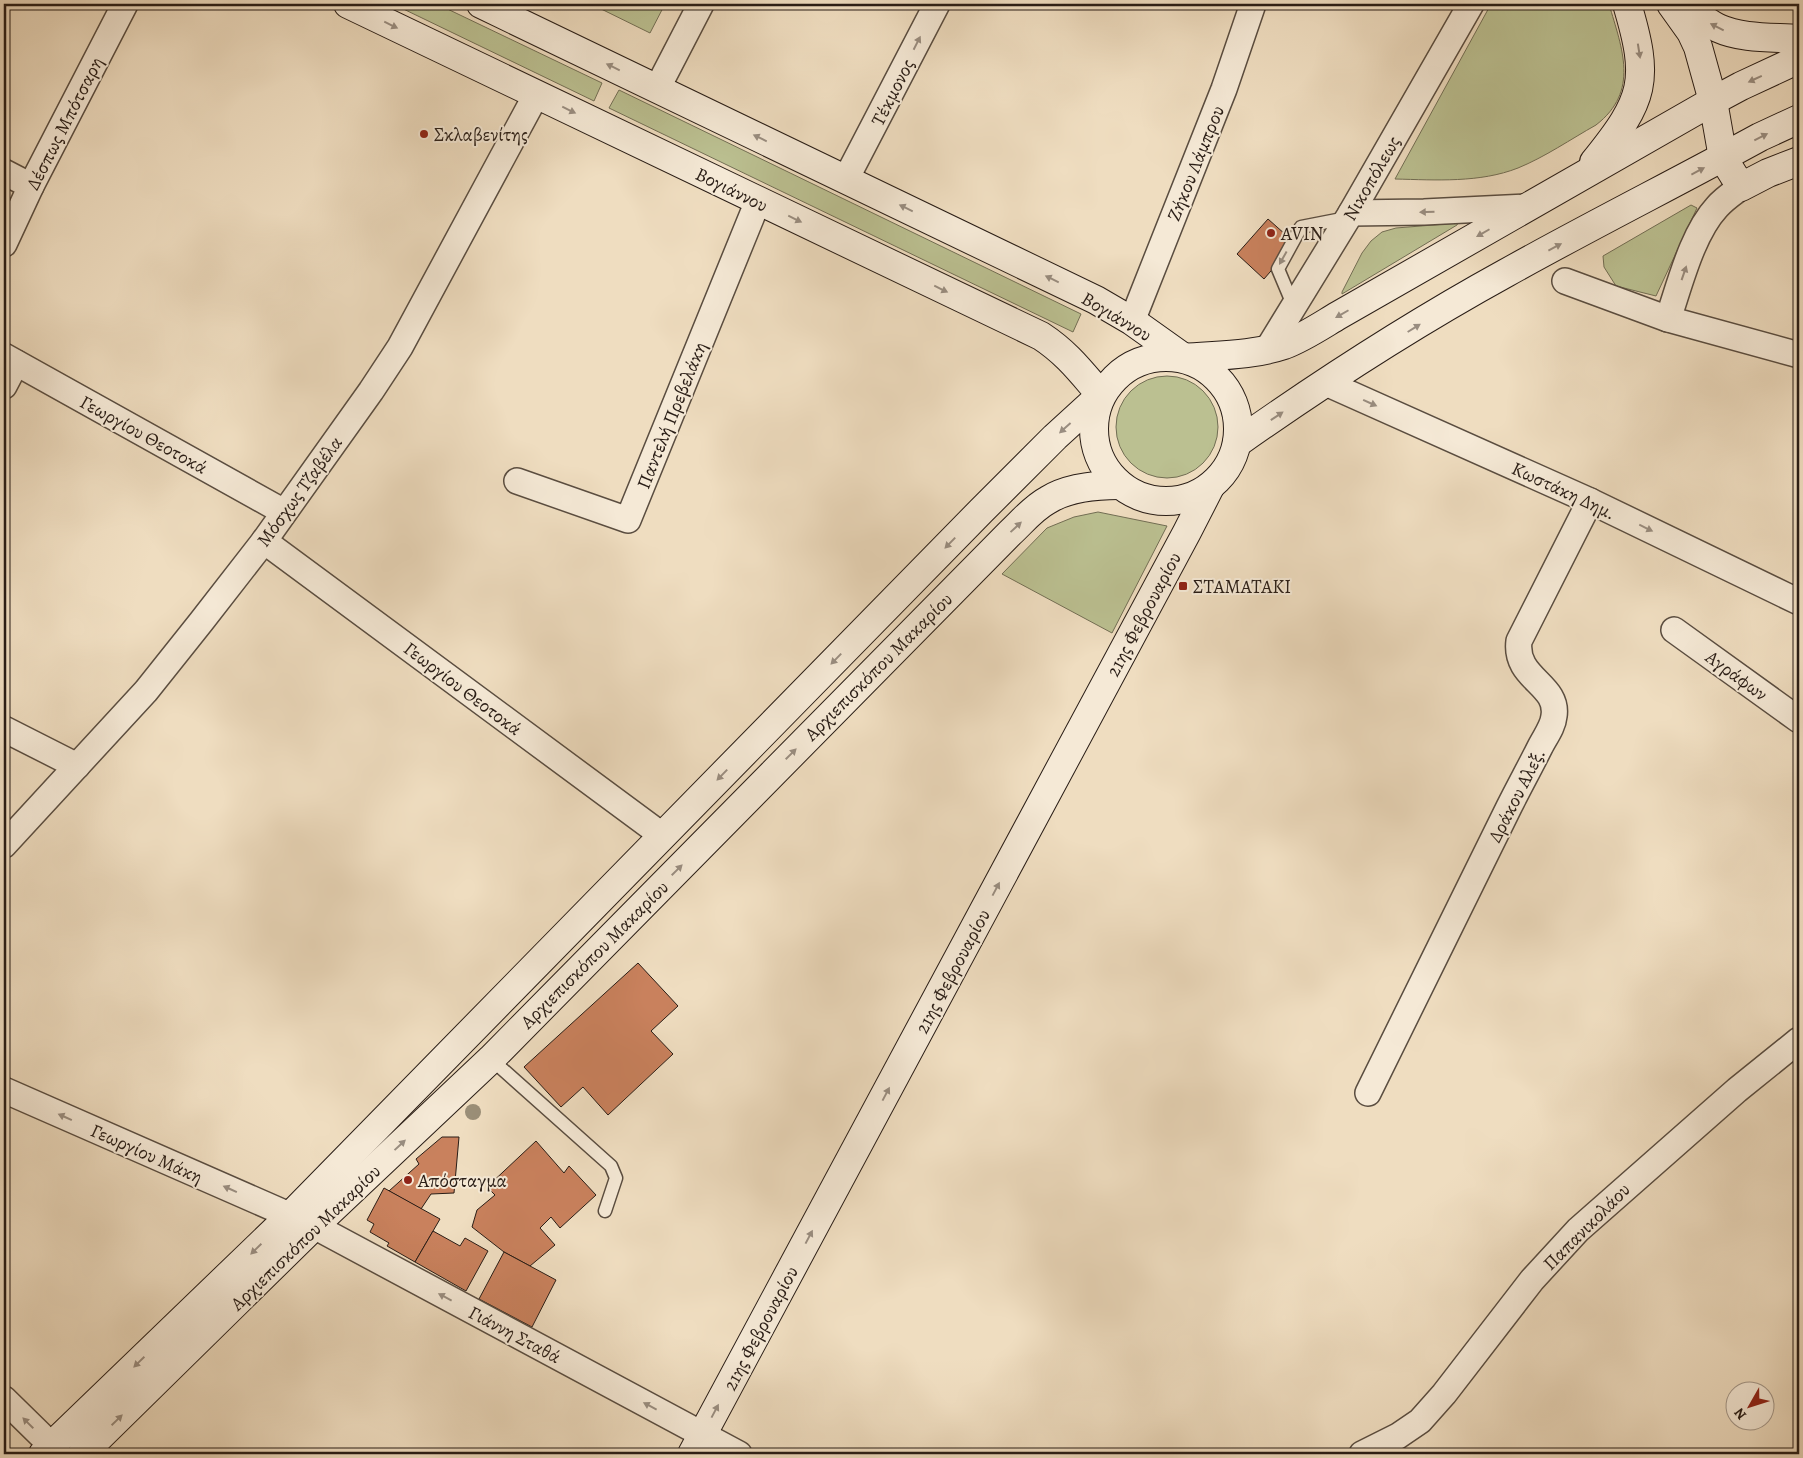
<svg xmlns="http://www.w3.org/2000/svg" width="1803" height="1458" viewBox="0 0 1803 1458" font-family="Alegreya,serif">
<rect width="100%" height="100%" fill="#efddc0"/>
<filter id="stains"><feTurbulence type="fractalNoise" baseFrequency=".004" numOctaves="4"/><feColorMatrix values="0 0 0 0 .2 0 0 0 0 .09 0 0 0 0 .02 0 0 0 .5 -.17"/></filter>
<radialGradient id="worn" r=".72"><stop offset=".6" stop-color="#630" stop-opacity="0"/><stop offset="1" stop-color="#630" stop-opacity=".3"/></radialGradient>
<!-- green -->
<g fill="#bbc091" stroke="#726e54">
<polygon points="393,4 437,4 602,83 594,101"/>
<polygon points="591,4 665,4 650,33"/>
<path d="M1491 4H1609C1622 49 1640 91 1596 125 1571 139 1545 157 1518 168 1480 183 1436 180 1395 179Z"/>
<polygon points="619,90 1081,314 1073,332 609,108"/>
<polygon points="1691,205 1697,208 1656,296 1616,286 1604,267 1603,256"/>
<polygon points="1458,223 1457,225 1342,294 1342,292 1362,253 1371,241 1382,232 1396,228"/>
<circle cx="1167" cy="427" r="51"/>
<polygon points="1098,512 1167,526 1112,633 1002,574 1047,528 1074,517"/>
</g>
<!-- building -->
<g fill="#c9815d" stroke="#291d16">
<polygon points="1268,219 1295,243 1264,279 1237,254"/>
<polygon points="638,963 678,1006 651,1031 673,1054 608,1115 583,1087 561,1107 524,1067"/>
<polygon points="442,1137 459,1137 454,1193 431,1194 421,1209 389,1191 419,1164 416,1159"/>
<polygon points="536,1141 564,1173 569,1166 596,1195 560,1228 551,1217 540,1228 555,1245 530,1266 504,1252 472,1227 477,1210 495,1195 487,1187"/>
<polygon points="384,1188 440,1219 415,1262 387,1246 389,1243 370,1232 374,1224 367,1220"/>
<polygon points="433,1231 460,1246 465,1238 488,1251 466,1291 415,1262"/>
<polygon points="504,1252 556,1280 532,1327 479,1299"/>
</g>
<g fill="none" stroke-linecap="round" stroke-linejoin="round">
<!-- lane casing -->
<g stroke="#5a4d40" stroke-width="15">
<g id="lane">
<polyline points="1294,307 1278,269 1301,227 1347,218"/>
<polyline points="491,1059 611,1166 616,1178 605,1211"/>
</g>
</g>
<!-- street casing -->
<g stroke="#5a4d40" stroke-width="28">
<g id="street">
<polyline points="657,89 701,4"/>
<polyline points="4,172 31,186"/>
<polyline points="846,179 937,4"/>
<polyline points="1351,213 1424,212 1528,207"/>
<polyline points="4,244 31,186 125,4"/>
<polyline points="1565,281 1668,319 1799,355"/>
<path d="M1668 319C1680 284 1692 234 1717 207 1724 199 1733 193 1741 187"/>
<polyline points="1132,321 1224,89 1253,4"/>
<polyline points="1267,350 1351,213 1471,4"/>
<polyline points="4,356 284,512"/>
<polyline points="1326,383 1590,501 1799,602"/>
<polyline points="4,386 16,363"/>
<polyline points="517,481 628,520 758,201"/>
<polyline points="264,541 663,836"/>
<polyline points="1674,630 1799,720"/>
<polyline points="4,729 77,766"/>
<polyline points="4,845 146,691 201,622 264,541 371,391 400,347 536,95"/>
<polyline points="4,1090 314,1226 739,1454"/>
<path d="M1368 1093C1415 998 1462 902 1509 807 1519 787 1530 767 1540 747 1545 737 1553 727 1554 716 1559 684 1514 679 1519 641L1590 501"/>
<polyline points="4,1399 52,1446"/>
<polyline points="1362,1454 1398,1436 1420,1421 1444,1394 1532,1280 1578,1230 1737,1090 1799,1040"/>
</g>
</g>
<!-- secondary casing -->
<g stroke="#291d16" stroke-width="30">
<g id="secondary">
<path d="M348 4 1041 336C1067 353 1081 372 1101 395"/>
<polyline points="481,4 1096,300 1132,321 1184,358"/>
<polyline points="1671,4 1691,32 1698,47 1713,101 1723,158 1741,187 1768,173 1799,161"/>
<path d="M1683 4C1694 12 1706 22 1718 28 1742 39 1773 37 1799 39"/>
<path d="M1594 162C1645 99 1650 81 1627 4"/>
<circle cx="1166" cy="429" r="72"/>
<path d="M1184 358C1218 355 1251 356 1284 345 1303 338 1322 325 1339 315L1713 101 1741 86 1799 59"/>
<path d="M1237 443C1322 383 1415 323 1506 273 1590 226 1676 183 1760 137L1799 119"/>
<polyline points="43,1454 291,1215 981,511 1055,437 1101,395"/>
<path d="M82 1454 314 1226 491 1059 1010 533C1022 522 1033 508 1048 500 1067 488 1096 485 1119 485"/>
<polyline points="692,1454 1187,532 1210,487"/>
</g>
</g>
<!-- lane -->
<use href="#lane" stroke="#f5e9d6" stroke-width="12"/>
<!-- street -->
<use href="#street" stroke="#f5e9d6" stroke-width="25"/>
<!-- secondary -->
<use href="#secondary" stroke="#f5e9d6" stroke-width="28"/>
</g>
<!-- trees -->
<circle fill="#9a8e77" cx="473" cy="1112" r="8"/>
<!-- one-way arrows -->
<defs><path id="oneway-solid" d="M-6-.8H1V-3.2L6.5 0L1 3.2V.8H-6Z" transform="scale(1.25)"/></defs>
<g fill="#998d80">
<use href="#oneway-solid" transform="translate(391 25) rotate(26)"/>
<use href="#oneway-solid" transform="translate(1717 27) rotate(-153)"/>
<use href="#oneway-solid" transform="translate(917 43) rotate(-63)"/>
<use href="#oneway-solid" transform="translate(1639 51) rotate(81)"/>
<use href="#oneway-solid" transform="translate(613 67) rotate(-154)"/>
<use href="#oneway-solid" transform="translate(1755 79) rotate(155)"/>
<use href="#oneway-solid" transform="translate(569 110) rotate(26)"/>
<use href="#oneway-solid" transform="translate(1761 137) rotate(-27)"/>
<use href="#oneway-solid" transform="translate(760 138) rotate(-154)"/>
<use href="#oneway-solid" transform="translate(1698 171) rotate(-28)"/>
<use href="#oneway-solid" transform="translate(906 208) rotate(-154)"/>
<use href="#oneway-solid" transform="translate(1427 212) rotate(178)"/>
<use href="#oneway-solid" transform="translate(795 219) rotate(26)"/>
<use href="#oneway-solid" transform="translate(1483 233) rotate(150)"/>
<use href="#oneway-solid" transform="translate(1555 247) rotate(-28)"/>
<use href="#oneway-solid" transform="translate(1283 258) rotate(119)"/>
<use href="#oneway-solid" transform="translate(1684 273) rotate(-71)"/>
<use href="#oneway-solid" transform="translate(1052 279) rotate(-154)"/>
<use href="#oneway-solid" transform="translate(941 289) rotate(26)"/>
<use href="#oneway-solid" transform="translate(1342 314) rotate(150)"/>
<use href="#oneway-solid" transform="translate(1414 328) rotate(-32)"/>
<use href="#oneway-solid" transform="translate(1370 403) rotate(24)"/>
<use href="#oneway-solid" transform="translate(1277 416) rotate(-34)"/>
<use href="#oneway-solid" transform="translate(1065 428) rotate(138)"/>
<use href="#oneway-solid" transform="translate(1016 527) rotate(-43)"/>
<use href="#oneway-solid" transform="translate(1646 528) rotate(26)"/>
<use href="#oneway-solid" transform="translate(950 543) rotate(134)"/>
<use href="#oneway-solid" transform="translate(836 659) rotate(134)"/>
<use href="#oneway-solid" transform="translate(791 754) rotate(-45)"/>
<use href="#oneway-solid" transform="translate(722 775) rotate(134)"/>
<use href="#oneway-solid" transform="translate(677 870) rotate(-45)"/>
<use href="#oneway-solid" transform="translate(996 889) rotate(-62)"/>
<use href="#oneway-solid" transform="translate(886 1094) rotate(-62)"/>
<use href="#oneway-solid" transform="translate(65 1117) rotate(-156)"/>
<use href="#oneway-solid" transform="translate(400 1145) rotate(-43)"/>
<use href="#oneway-solid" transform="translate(230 1189) rotate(-156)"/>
<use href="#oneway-solid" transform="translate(809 1237) rotate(-62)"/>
<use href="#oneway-solid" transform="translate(256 1249) rotate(136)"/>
<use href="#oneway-solid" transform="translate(445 1297) rotate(-152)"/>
<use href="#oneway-solid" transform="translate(139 1362) rotate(136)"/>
<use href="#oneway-solid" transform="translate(650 1406) rotate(-152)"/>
<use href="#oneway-solid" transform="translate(715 1411) rotate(-62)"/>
<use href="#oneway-solid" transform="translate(117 1420) rotate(-44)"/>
<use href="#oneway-solid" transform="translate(28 1423) rotate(-135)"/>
</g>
<!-- markers -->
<g fill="#8f2418" stroke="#f5e9d6" stroke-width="2">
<circle cx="424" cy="134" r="5"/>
<circle cx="1271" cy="233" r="5"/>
<rect x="1178" y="581" width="10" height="10" rx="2.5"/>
<circle cx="408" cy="1180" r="5"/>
</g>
<g text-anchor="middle" stroke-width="4" stroke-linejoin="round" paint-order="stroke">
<!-- street labels -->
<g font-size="19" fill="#291d16" stroke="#f5e9d6">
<text transform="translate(892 92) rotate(-63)" y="7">Τέκμονος</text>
<text transform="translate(64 123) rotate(-63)" y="7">Δέσπως Μπότσαρη</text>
<text transform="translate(1195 163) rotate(-68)" y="7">Ζήκου Λάμπρου</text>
<text transform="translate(1371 178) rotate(-60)" y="7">Νικοπόλεως</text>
<text transform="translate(732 189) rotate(26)" y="7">Βογιάννου</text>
<text transform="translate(1117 316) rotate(31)" y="7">Βογιάννου</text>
<text transform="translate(671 415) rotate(-68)" y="7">Παντελή Πρεβελάκη</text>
<text transform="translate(144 434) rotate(29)" y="7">Γεωργίου Θεοτοκά</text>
<text transform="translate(1564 490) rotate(25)" y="7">Κωστάκη Δημ.</text>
<text transform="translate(299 491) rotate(-54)" y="7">Μόσχως Τζαβέλα</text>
<text transform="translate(1143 614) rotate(-62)" y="7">21ης Φεβρουαρίου</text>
<text transform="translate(878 666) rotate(-45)" y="7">Αρχιεπισκόπου Μακαρίου</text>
<text transform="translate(1737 675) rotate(36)" y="7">Αγράφων</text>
<text transform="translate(463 688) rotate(37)" y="7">Γεωργίου Θεοτοκά</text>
<text transform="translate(1516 795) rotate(-63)" y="7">Δράκου Αλεξ.</text>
<text transform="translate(594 954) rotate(-45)" y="7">Αρχιεπισκόπου Μακαρίου</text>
<text transform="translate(952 971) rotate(-62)" y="7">21ης Φεβρουαρίου</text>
<text transform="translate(147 1153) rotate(24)" y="7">Γεωργίου Μάκη</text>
<text transform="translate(1586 1226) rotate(-45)" y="7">Παπανικολάου</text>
<text transform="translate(305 1237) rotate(-44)" y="7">Αρχιεπισκόπου Μακαρίου</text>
<text transform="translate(760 1328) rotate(-62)" y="7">21ης Φεβρουαρίου</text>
<text transform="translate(515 1334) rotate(28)" y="7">Γιάννη Σταθά</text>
</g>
<!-- poi labels -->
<g font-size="19" fill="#291d16" stroke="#f5e9d6" text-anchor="start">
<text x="434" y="141">Σκλαβενίτης</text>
<text x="1281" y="240">AVIN</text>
<text x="1193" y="593">ΣΤΑΜΑΤΑΚΙ</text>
<text x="418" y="1187">Απόσταγμα</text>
</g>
</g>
<!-- margin -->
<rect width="1803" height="1458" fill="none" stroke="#efddc0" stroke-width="20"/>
<rect x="5" y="5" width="1793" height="1448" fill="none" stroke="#291d16" stroke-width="2.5"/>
<rect x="10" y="10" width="1783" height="1438" fill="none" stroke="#291d16"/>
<!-- north arrow -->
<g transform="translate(1750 1406) rotate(231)"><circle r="24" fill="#f5e9d6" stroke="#a39789"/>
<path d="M0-4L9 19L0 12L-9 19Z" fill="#8f2418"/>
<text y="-8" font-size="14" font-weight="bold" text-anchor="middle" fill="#291d16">N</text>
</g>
<rect width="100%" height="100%" filter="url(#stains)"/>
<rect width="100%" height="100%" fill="url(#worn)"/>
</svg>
